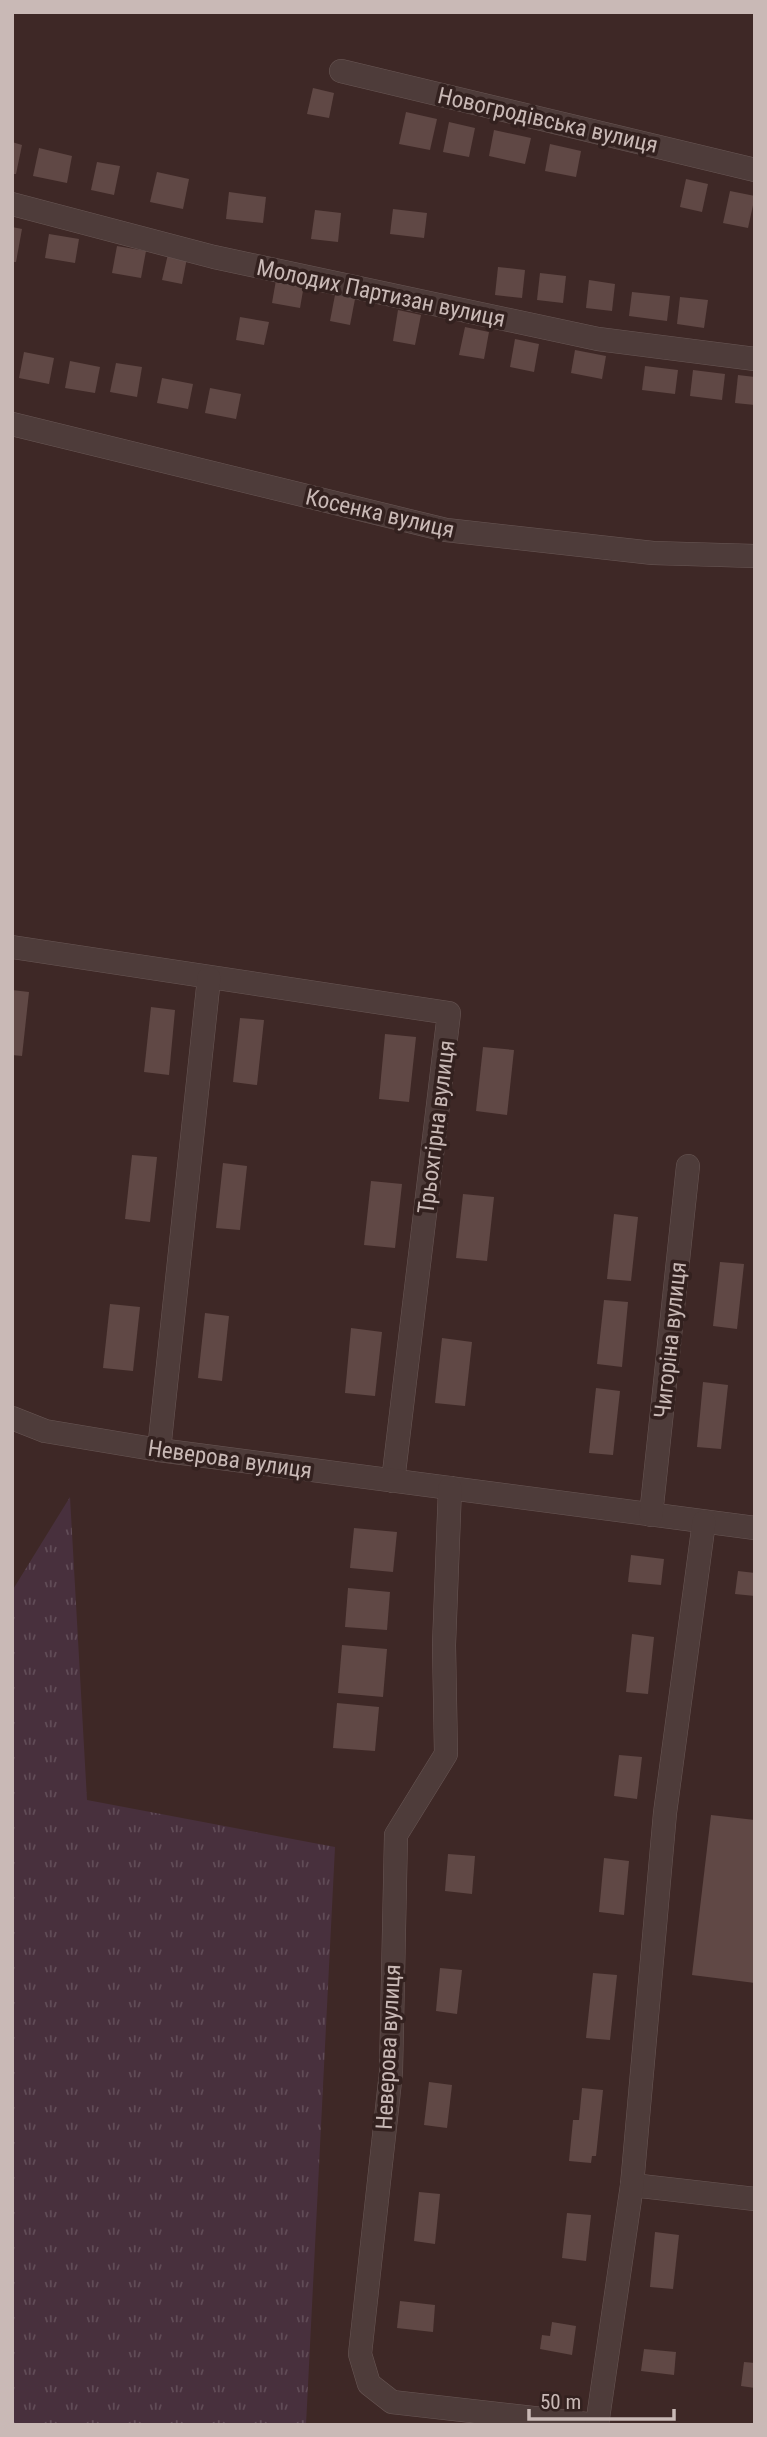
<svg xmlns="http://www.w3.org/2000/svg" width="767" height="2437" viewBox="0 0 767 2437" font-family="'Roboto Condensed',sans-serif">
<defs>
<pattern id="grass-tufts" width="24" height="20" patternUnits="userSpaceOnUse" patternTransform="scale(1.75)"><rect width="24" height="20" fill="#48303d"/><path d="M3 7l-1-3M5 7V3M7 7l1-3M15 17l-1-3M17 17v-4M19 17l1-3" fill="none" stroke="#614c57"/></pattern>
</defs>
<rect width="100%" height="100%" fill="#3e2826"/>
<!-- grass -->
<polygon fill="url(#grass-tufts)" points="70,1497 87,1800 335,1847 306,2425 12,2425 12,1591"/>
<!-- building -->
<g fill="#604845">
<polygon points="313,88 334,93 329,118 307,114"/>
<polygon points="406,112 437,119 430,150 399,144"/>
<polygon points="449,122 475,128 469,157 443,152"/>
<polygon points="494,130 531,138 525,164 489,156"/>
<polygon points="12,142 22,145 16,174 12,174"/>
<polygon points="550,144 581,151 576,177 545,171"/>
<polygon points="39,148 72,156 67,183 33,176"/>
<polygon points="97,162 120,166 114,195 91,190"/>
<polygon points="157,172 189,179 183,209 150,202"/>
<polygon points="686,179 708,184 702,212 680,207"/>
<polygon points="730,191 755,196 748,228 723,223"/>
<polygon points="229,192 266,197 263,223 226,219"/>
<polygon points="393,209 427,213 424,238 390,234"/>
<polygon points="315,210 341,213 338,242 311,239"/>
<polygon points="12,227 22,229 16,262 12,262"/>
<polygon points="49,234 79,239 75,263 45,258"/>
<polygon points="117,246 146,251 141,278 112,273"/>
<polygon points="168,254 187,258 182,284 162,280"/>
<polygon points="498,267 525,270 522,298 495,295"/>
<polygon points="540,273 566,276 563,303 537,300"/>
<polygon points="276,280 304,285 300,308 272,303"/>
<polygon points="589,280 615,284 612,311 586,308"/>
<polygon points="632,292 670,296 667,321 629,316"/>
<polygon points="335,295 355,299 350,325 330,321"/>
<polygon points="680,297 708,300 704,328 677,324"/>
<polygon points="398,310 421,315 415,345 393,341"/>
<polygon points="240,317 269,322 264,345 236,340"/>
<polygon points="465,327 489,332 484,359 459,355"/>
<polygon points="515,339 539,344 534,372 510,367"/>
<polygon points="575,350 606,356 602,379 571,373"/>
<polygon points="24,352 54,358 49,384 19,378"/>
<polygon points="70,361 100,367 95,393 65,388"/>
<polygon points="116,363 142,367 137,397 110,392"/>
<polygon points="645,366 678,370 675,394 642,390"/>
<polygon points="693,370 725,374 722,400 690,396"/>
<polygon points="738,375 755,377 755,405 735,403"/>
<polygon points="162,378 193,384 188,409 157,403"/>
<polygon points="210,388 241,394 236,419 205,413"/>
<polygon points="12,990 29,992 22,1056 12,1055"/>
<polygon points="151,1007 175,1010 169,1075 144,1072"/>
<polygon points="240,1018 264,1020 257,1085 233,1082"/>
<polygon points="385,1034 416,1037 409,1102 379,1099"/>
<polygon points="483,1047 514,1050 507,1115 476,1111"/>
<polygon points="132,1155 157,1157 150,1222 125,1219"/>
<polygon points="223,1163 247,1166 240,1230 216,1228"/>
<polygon points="371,1181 402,1184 395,1248 364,1245"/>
<polygon points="463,1194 494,1197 487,1261 456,1258"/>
<polygon points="614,1214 638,1217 631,1281 607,1279"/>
<polygon points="720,1262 744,1264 737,1329 713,1326"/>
<polygon points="604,1300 628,1302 622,1367 597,1364"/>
<polygon points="110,1304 140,1307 133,1371 103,1368"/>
<polygon points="205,1313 229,1316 222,1381 198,1378"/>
<polygon points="351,1328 382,1332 375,1396 345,1393"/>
<polygon points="442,1338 472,1342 465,1406 435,1403"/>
<polygon points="703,1382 728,1385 721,1449 697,1447"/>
<polygon points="596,1388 620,1391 613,1455 589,1453"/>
<polygon points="354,1528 397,1532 393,1572 350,1568"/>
<polygon points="631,1555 664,1559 661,1585 628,1582"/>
<polygon points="738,1571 755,1573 755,1596 735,1594"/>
<polygon points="348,1588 390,1592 387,1630 345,1627"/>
<polygon points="632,1634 654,1637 648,1694 626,1692"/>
<polygon points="342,1645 387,1649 383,1697 338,1693"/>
<polygon points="337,1703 379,1707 375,1751 333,1748"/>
<polygon points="619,1755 642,1757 637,1799 614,1796"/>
<polygon points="711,1815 755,1820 755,1983 692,1975"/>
<polygon points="448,1854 475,1856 472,1894 445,1891"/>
<polygon points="604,1858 629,1861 624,1915 599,1912"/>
<polygon points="440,1968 462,1970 457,2014 436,2011"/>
<polygon points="593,1973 617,1975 610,2040 586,2038"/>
<polygon points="429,2082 452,2085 447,2128 424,2125"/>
<polygon points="582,2088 603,2090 596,2156 592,2156 591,2163 569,2161 573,2120 579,2120"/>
<polygon points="419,2192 440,2194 435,2244 414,2241"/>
<polygon points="567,2213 591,2215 586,2261 562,2258"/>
<polygon points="655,2232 679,2235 673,2289 650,2287"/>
<polygon points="400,2301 435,2305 433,2332 397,2328"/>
<polygon points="552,2322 576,2326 572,2355 540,2349 542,2335 550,2336"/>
<polygon points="644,2349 676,2352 674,2375 641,2371"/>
<polygon points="744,2362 755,2363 755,2388 741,2386"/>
</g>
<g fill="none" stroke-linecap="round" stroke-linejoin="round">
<!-- minor casing -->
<g stroke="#695755" stroke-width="24">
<g id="minor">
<polyline points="341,71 755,170"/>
<polyline points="12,204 214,257 598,339 755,359"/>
<polyline points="12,424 446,530 653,553 755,556"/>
<polyline points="12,947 449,1013 393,1481"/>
<polyline points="12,1418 45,1431 159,1450 755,1528"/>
<polyline points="159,1450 209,978"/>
<polyline points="450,1488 444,1645 446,1754 396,1835 391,2072 360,2354 369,2384 392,2402 596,2425"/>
<polyline points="651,1515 688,1166"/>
<polyline points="632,2185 755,2199"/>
<polyline points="597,2425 632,2185 665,1813 704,1522"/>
</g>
</g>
<!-- minor -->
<use href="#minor" stroke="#4e3c3a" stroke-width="23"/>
</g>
<g text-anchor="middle" stroke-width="7" stroke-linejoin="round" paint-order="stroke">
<!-- street labels -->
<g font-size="23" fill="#c9b9b6" stroke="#33211f">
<text transform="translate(548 120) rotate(13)" y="8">Новогродівська вулиця</text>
<text transform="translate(381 293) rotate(12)" y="8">Молодих Партизан вулиця</text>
<text transform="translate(380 513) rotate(13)" y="8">Косенка вулиця</text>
<text transform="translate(436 1127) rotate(-83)" y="8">Трьохгірна вулиця</text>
<text transform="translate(670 1340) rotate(-84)" y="8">Чигоріна вулиця</text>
<text transform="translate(230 1459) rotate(8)" y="8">Неверова вулиця</text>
<text transform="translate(388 2047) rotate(-87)" y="8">Неверова вулиця</text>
</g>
</g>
<!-- border -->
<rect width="767" height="2437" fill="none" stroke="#c9b9b6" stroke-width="28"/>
<!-- scale -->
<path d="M529 2409v10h145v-10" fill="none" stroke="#c9b9b6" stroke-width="3.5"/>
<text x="540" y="2409" font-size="21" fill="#c9b9b6" stroke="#33211f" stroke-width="5" paint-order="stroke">50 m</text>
</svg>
